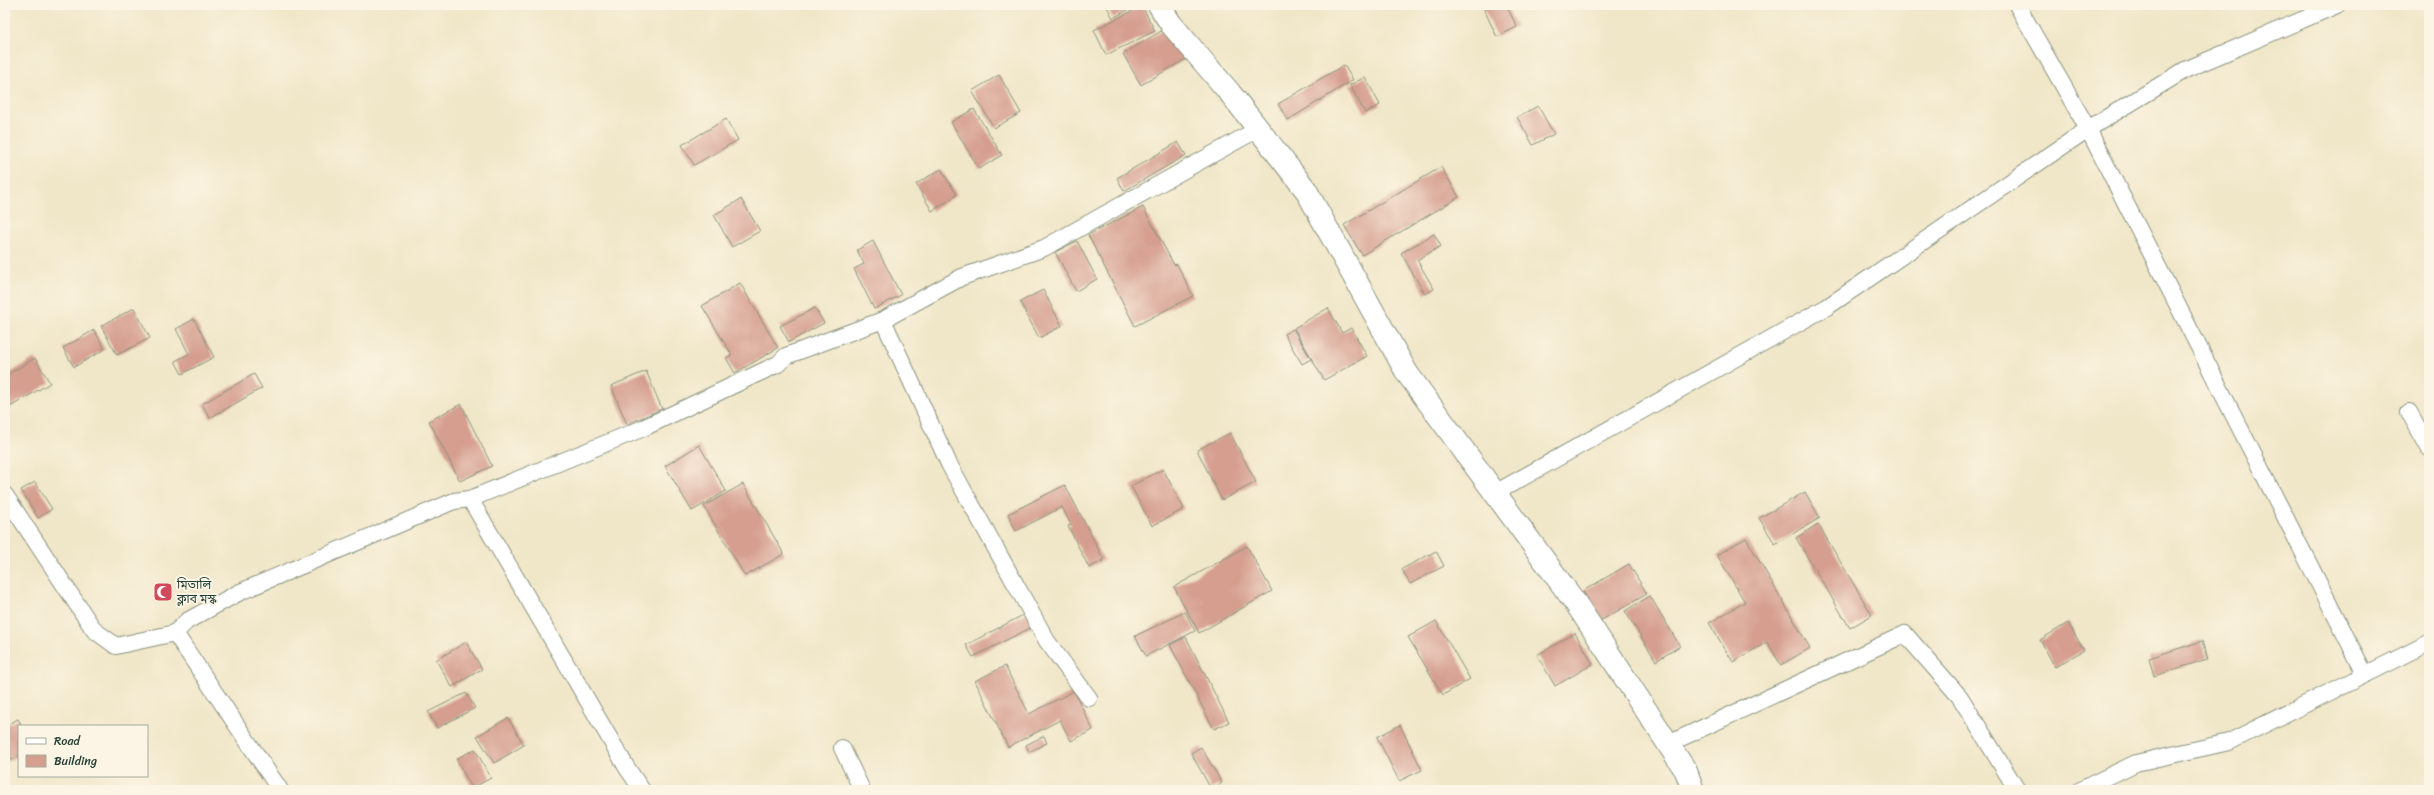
<svg xmlns="http://www.w3.org/2000/svg" width="2434" height="795" viewBox="0 0 2434 795" font-family="Sriracha,'Noto Sans Bengali',sans-serif">
<rect width="100%" height="100%" fill="#fcf5e5"/>
<filter id="ink" filterUnits="userSpaceOnUse"><feTurbulence type="fractalNoise" baseFrequency=".025" numOctaves="2"/><feDisplacementMap in="SourceGraphic" scale="8" xChannelSelector="R" yChannelSelector="G"/><feConvolveMatrix kernelMatrix="1 2 1 2 8 2 1 2 1" color-interpolation-filters="sRGB"/></filter>
<filter id="wash" filterUnits="userSpaceOnUse"><feTurbulence type="fractalNoise" baseFrequency=".012" numOctaves="4" result="noise"/><feDisplacementMap in="SourceGraphic" scale="16" xChannelSelector="R" yChannelSelector="G"/><feGaussianBlur stdDeviation="0.9" result="paint"/><feColorMatrix in="noise" values="0 0 0 0 0 0 0 0 0 0 0 0 0 0 0 0 0 1.4 0 .05"/><feComposite in="paint" operator="in"/></filter>
<g filter="url(#wash)">
<rect width="100%" height="100%" fill="#f0e6c8"/>
<g id="blocks">
<!-- building -->
<g fill="#d59e8f">
<polygon points="1106,5 1137,5 1113,18"/>
<polygon points="1482,5 1506,5 1517,27 1497,37"/>
<polygon points="1142,6 1155,31 1106,55 1094,30"/>
<polygon points="1168,27 1186,59 1141,85 1123,54"/>
<polygon points="1344,65 1353,80 1288,120 1278,104"/>
<polygon points="999,75 1021,113 994,128 972,91"/>
<polygon points="1365,77 1380,105 1365,113 1350,85"/>
<polygon points="1538,106 1554,134 1533,145 1517,117"/>
<polygon points="974,109 1002,155 979,169 951,122"/>
<polygon points="726,119 738,140 694,165 682,145"/>
<polygon points="1178,142 1186,155 1124,191 1117,178"/>
<polygon points="1441,167 1459,197 1362,255 1344,225"/>
<polygon points="941,169 957,195 932,211 916,184"/>
<polygon points="741,199 760,231 732,247 714,215"/>
<polygon points="1143,207 1174,265 1177,264 1193,296 1135,326 1088,235"/>
<polygon points="1434,234 1441,246 1417,260 1434,289 1425,294 1401,253"/>
<polygon points="873,241 901,295 874,309 854,269 864,264 857,250"/>
<polygon points="1077,241 1097,279 1076,291 1055,252"/>
<polygon points="740,283 778,348 735,373 726,358 732,355 702,306"/>
<polygon points="1043,290 1062,326 1039,338 1020,302"/>
<polygon points="134,308 150,338 117,355 101,326"/>
<polygon points="815,308 824,323 789,342 780,326"/>
<polygon points="1328,308 1342,333 1351,328 1367,356 1324,380 1294,328"/>
<polygon points="194,319 214,357 182,374 175,361 189,354 176,329"/>
<polygon points="1293,329 1311,359 1302,364 1284,334"/>
<polygon points="94,330 105,349 74,367 63,348"/>
<polygon points="35,358 50,383 5,410 5,376"/>
<polygon points="646,371 662,409 627,424 611,386"/>
<polygon points="254,374 262,388 210,418 202,404"/>
<polygon points="461,404 492,466 460,481 429,421"/>
<polygon points="1230,433 1256,482 1222,500 1197,450"/>
<polygon points="699,445 726,491 692,511 665,466"/>
<polygon points="1163,469 1184,509 1152,526 1131,486"/>
<polygon points="35,482 52,509 38,518 21,490"/>
<polygon points="743,484 784,554 745,576 704,506"/>
<polygon points="1065,485 1104,560 1089,568 1068,526 1071,525 1062,507 1016,531 1008,514"/>
<polygon points="1805,492 1820,518 1775,544 1759,518"/>
<polygon points="1818,524 1872,615 1850,628 1796,538"/>
<polygon points="1746,538 1810,648 1781,665 1767,642 1733,662 1709,623 1745,602 1717,555"/>
<polygon points="1247,546 1272,591 1199,633 1174,587"/>
<polygon points="1436,551 1444,566 1410,584 1402,569"/>
<polygon points="1629,564 1647,594 1600,621 1583,591"/>
<polygon points="1650,596 1680,646 1656,661 1625,611"/>
<polygon points="1185,612 1195,631 1146,656 1135,636"/>
<polygon points="1027,613 1034,626 973,657 966,645"/>
<polygon points="1436,621 1470,679 1443,695 1408,637"/>
<polygon points="2068,623 2084,650 2055,667 2040,640"/>
<polygon points="1575,633 1593,664 1555,686 1537,655"/>
<polygon points="1186,637 1229,722 1214,729 1170,645"/>
<polygon points="2202,641 2207,659 2154,676 2149,658"/>
<polygon points="466,642 482,669 452,687 436,660"/>
<polygon points="1005,666 1029,714 1074,691 1093,730 1071,741 1060,720 1008,747 975,681"/>
<polygon points="466,693 475,708 437,728 428,712"/>
<polygon points="508,718 524,745 494,763 477,736"/>
<polygon points="18,719 22,726 19,726 19,756 5,763 5,726"/>
<polygon points="1400,725 1422,770 1399,781 1377,737"/>
<polygon points="1044,736 1047,743 1029,752 1026,745"/>
<polygon points="1201,747 1222,783 1211,789 1191,753"/>
<polygon points="475,749 491,778 472,788 456,759"/>
</g>
</g>
</g>
<g filter="url(#ink)">
<use href="#blocks" fill-opacity="0" stroke="#88927e" stroke-width="1"/>
<g fill="none" stroke-linecap="round" stroke-linejoin="round">
<!-- street casing -->
<g stroke="#88927e" stroke-width="18">
<g id="street">
<polyline points="2017,5 2088,129 2365,674"/>
<polyline points="883,320 949,464 1047,641 1089,698"/>
<polyline points="2409,412 2429,448"/>
<polyline points="1495,493 1827,307 2088,129 2185,70 2337,5"/>
<polyline points="5,495 94,630 116,646 175,633 187,621 240,592 454,501 470,499 641,429 778,364 786,356 883,320 962,277 1044,248 1258,129"/>
<polyline points="470,499 627,768 642,790"/>
<polyline points="175,633 280,790"/>
<polyline points="1668,744 1905,634 1960,697 2017,790"/>
<polyline points="842,748 862,790"/>
<polyline points="2080,790 2136,763 2229,742 2429,643"/>
</g>
</g>
<!-- secondary casing -->
<g stroke="#88927e" stroke-width="24">
<polyline id="secondary" points="1159,5 1171,24 1230,93 1306,190 1407,373 1577,605 1686,771 1693,790"/>
</g>
<!-- street -->
<use href="#street" stroke="#fff" stroke-width="16"/>
<!-- secondary -->
<use href="#secondary" stroke="#fff" stroke-width="22"/>
</g>
</g>
<!-- icons -->
<defs>
<g id="mosque-square" transform="scale(1)"><rect x="-9" y="-9" width="18" height="18" rx="4" fill="#d1495b" stroke="#fcf5e5"/><path d="M3.5-4.9A6 6 0 1 0 3.5 4.9A5 5 0 1 1 3.5-4.9Z" fill="#fff"/></g>
</defs>
<g fill-rule="evenodd">
<use href="#mosque-square" x="163" y="592"/>
</g>
<g text-anchor="middle" stroke-width="4" stroke-linejoin="round" paint-order="stroke">
<!-- poi labels -->
<g font-size="12" fill="#1f3d34" stroke="#fcf5e5" text-anchor="start">
<text x="177" y="589">মিতালি<tspan x="177" dy="14">ক্লাব মস্ক</tspan></text>
</g>
</g>
<!-- margin -->
<rect width="2434" height="795" fill="none" stroke="#fcf5e5" stroke-width="20"/>
<!-- legend -->
<rect x="18" y="725" width="130" height="52" fill="#fcf5e5" stroke="#a4ab9e"/>
<rect x="26" y="738" width="20" height="6" fill="#ffffff" stroke="#a4ab9e"/>
<text x="54" y="745" font-size="12" fill="#1f3d34">Road</text>
<rect x="26" y="755" width="20" height="12" fill="#d59e8f" stroke="#a4ab9e"/>
<text x="54" y="765" font-size="12" fill="#1f3d34">Building</text>
</svg>
